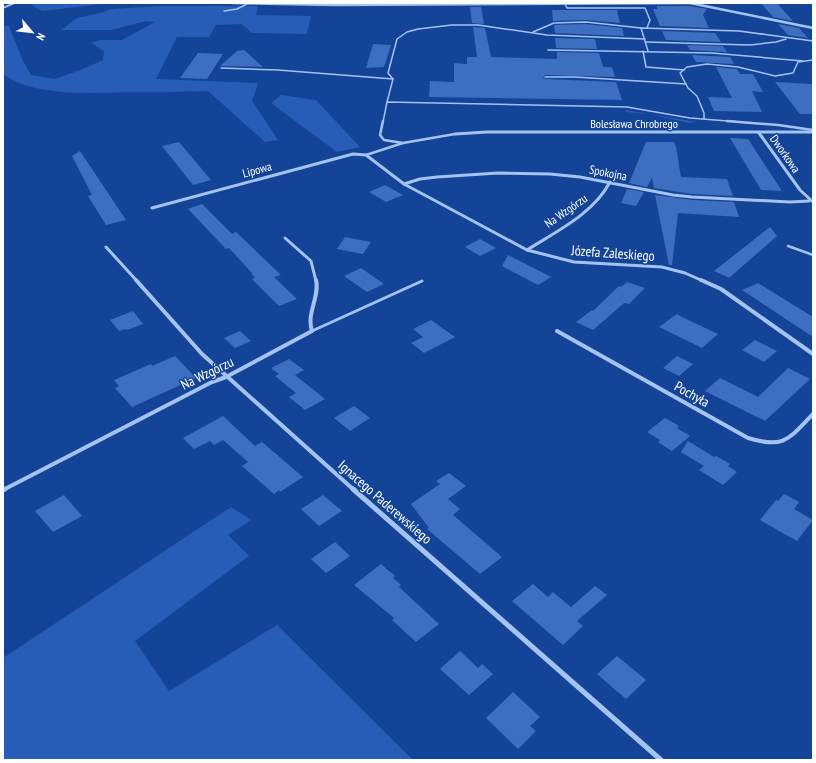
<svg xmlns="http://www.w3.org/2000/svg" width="816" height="763" viewBox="0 0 816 763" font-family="'PT Sans Narrow',sans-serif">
<rect width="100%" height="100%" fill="#144497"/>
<!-- green -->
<g fill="#275db6">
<polygon points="29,3 111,3 42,11"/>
<path d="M161 6H258L256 15 311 16 307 34 252 33 242 24 216 25 209 37H177L156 79 258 83 252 101 278 140 265 142 208 91C181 92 155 92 128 92 91 93 34 97 3 74V26H9L23 61 31 75 55 79 83 69 103 60 104 51 91 43 100 40H122L155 22 146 21 111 30H61L77 18 104 12 111 9Z"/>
<polygon points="281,95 316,100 360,147 337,152 271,103"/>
<polygon points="625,110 697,122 689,123 649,114 626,112"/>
<polygon points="231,507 251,520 228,535 249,556 135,641 169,691 277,625 413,760 3,760 3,658"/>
</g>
<!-- building -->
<g fill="#3d6ebf">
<polygon points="761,3 777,3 793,21 773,17"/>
<polygon points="657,6 690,6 707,9 703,15 709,28 660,26 653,9 657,9"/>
<polygon points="470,7 481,7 484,24 472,23"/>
<polygon points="552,10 617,10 620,23 586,20 553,21"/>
<polygon points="586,24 622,28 624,36 555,33 554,25"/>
<polygon points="778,24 799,28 808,38 788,35"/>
<polygon points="473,27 485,28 491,57 557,59 557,52 599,53 603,67 612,67 615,77 545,75 543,78 545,79 616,82 622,100 429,97 430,81 454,82 454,63 467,64 467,57 477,57"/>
<polygon points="662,31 715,33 721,42 666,40"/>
<polygon points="555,38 595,39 597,49 556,48"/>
<polygon points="373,44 391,45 384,67 366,68"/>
<polygon points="687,45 723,46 727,52 690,50"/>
<polygon points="244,50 263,67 220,66 237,51"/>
<polygon points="198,53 223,54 207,79 180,78"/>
<polygon points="692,55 730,57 734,64 696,62"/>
<polygon points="716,67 737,69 740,74 753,74 763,92 752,91 762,112 714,111 708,97 732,98"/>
<polygon points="775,82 813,84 813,114 800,114"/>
<polygon points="730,138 748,139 782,191 761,190"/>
<polygon points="179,142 211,180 193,185 162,146"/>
<polygon points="646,142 674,142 676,147 681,177 727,179 733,196 692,194 654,188 652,178 647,187 629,183"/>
<polygon points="80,151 126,220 106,225 88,196 92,195 72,156"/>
<polygon points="385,185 403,195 386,202 369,192"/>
<polygon points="627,189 644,192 636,206 621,203"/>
<polygon points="655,195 692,200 734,202 739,217 678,213 672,265 669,265"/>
<polygon points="202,204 232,234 236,232 281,275 274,277 297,299 279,306 252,279 255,278 251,273 252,273 229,248 226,249 188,209"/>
<polygon points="770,227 777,236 729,278 714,271"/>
<polygon points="345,237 355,239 371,242 363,254 337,249"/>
<polygon points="480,239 496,248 480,256 465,247"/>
<polygon points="508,255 551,277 538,285 502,266"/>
<polygon points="361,268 384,284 367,292 344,276"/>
<polygon points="627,282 645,288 629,304 624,303 593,330 576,322 592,310 593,311 619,286 621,287"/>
<polygon points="758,283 813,317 813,337 742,290"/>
<polygon points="133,311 143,324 127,330 126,329 119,331 110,320"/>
<polygon points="677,314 682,317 718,334 702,348 659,327"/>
<polygon points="431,320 455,337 424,353 411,343 423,337 413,329"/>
<polygon points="240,331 251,341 235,348 224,338"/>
<polygon points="755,340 777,351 764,362 742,350"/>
<polygon points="175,356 196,378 132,407 115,388 119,386 114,380 151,364 152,366"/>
<polygon points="677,356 693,364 679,376 663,368"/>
<polygon points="289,359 304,370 295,375 325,399 305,410 289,397 296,393 275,376 279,374 271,368"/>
<polygon points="788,368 810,379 765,421 705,391 720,378 758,397"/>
<polygon points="354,406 370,418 350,431 334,418"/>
<polygon points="223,416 255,446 262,442 303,477 280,492 279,490 274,494 242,466 248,462 223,440 214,445 210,441 194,449 183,438"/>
<polygon points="665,418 679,426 677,428 690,436 672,451 658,442 660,440 647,432"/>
<polygon points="688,441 714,457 716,456 730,464 728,466 737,472 723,485 699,470 704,466 681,452"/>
<polygon points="449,473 466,486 448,499 460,509 453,515 502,557 480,574 427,529 429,528 411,504 440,484 436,481"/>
<polygon points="784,494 799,502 794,509 813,520 797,541 760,520 776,500 778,501"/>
<polygon points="64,495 82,516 53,532 35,511"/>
<polygon points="323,495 342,511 319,526 301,509"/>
<polygon points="335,542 350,556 326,573 311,559"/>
<polygon points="381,564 395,576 393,578 401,585 399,587 439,624 416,642 392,620 394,618 354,585"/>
<polygon points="533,584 548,597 553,592 571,607 595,586 607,595 577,621 583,626 563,645 512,601"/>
<polygon points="460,651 478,668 482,664 493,674 469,695 440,669"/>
<polygon points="617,656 646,680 626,699 597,674"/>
<polygon points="513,692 540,717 530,726 536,731 518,749 486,718"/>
</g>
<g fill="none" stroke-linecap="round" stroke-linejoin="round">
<!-- service-far2 -->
<g stroke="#a5c3f2" stroke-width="1.5">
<polyline points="565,4 567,8 645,8 650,20 647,28"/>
<polyline points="224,11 237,9 247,4"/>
<polyline points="533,32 554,23 586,22 641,28"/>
<polyline points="646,42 750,45 776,42 786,39"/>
<polyline points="548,50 712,53 803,61"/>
<polyline points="643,51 646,67 684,70"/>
<polyline points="648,51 641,28 739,31 813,41"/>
<polyline points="221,68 278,70 393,79"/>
<polyline points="545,77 575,77 686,84"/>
<polyline points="387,102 393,79 388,73 397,39 407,32 418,29 452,25 478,25 547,35 645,39"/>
<polyline points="704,119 704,113 697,96 688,88 680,73 687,67 707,64 738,67 775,76 793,73 798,62 813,60"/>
<polyline points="383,122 387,102 627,107 690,118 740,122"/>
</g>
<!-- service-far1 -->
<g stroke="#a5c3f2" stroke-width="2.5">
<polyline points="383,121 380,135 384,140 403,143"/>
<polyline points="727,121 778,125 813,130"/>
<polyline points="366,155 403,143 455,134"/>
<polyline points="788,246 813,255"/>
</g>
<!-- service -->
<polyline stroke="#a5c3f2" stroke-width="3" points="312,331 422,281"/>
<!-- minor-far3 -->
<g stroke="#a5c3f2" stroke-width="2.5">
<polyline points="232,3 336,5 692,3"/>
<polyline points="690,3 813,28"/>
</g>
<!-- minor-far2 -->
<g stroke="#a5c3f2" stroke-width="3">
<polyline points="759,133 800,190 813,202"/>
<polyline points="455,134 487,132 813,132"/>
<polyline points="404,184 420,179 437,177 498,173 550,174 580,177 673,195 692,197 790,202 809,201"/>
<polyline points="152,208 353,154 366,155 404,184 527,250 574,262 662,267 685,273 703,281"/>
<polyline points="285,238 311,261 316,281"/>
<polyline points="106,247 137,281"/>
<path d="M527 250C557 231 593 214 610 182"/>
</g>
<!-- minor-far1 -->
<g stroke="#a5c3f2" stroke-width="4">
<polyline points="136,280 202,354 354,490"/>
<polyline points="701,280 721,289 813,354"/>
<path d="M557 331 748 438C784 449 789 439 813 414"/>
<path d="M3 490 212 382 226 377 312 331C306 313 320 297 316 280"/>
</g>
<!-- minor -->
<g stroke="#a5c3f2" stroke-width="5">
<polyline points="353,489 661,760"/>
<polyline points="3,490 5,489"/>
</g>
<!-- tertiary -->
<polygon fill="#a5c3f2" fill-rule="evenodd" points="12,3 17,3 3,9 3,7"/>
</g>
<g text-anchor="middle" stroke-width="3" stroke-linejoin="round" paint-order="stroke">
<!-- far-street labels -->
<g font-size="12" fill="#fff" stroke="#144497">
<text x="634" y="128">Bolesława Chrobrego</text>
<text transform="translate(785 154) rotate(55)" y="4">Dworkowa</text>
<text transform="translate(257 170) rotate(-15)" y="4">Lipowa</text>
<text transform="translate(608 173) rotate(11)" y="4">Spokojna</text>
<text transform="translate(566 211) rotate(-35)" y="4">Na Wzgórzu</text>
</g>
<!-- street labels -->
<g font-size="14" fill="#fff" stroke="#144497">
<text transform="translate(613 253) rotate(4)" y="5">Józefa Zaleskiego</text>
<text transform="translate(207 373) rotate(-26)" y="5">Na Wzgórzu</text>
<text transform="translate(692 394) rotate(29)" y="5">Pochyła</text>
<text transform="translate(385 502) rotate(41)" y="5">Ignacego Paderewskiego</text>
</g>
</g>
<!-- border -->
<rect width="816" height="763" fill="none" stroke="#ffffff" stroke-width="8"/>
<!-- north arrow -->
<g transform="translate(32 32) rotate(118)" stroke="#144497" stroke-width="3" paint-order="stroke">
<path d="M0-3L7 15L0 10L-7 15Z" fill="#ffffff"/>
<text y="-6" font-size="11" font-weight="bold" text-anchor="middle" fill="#ffffff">N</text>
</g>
</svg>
